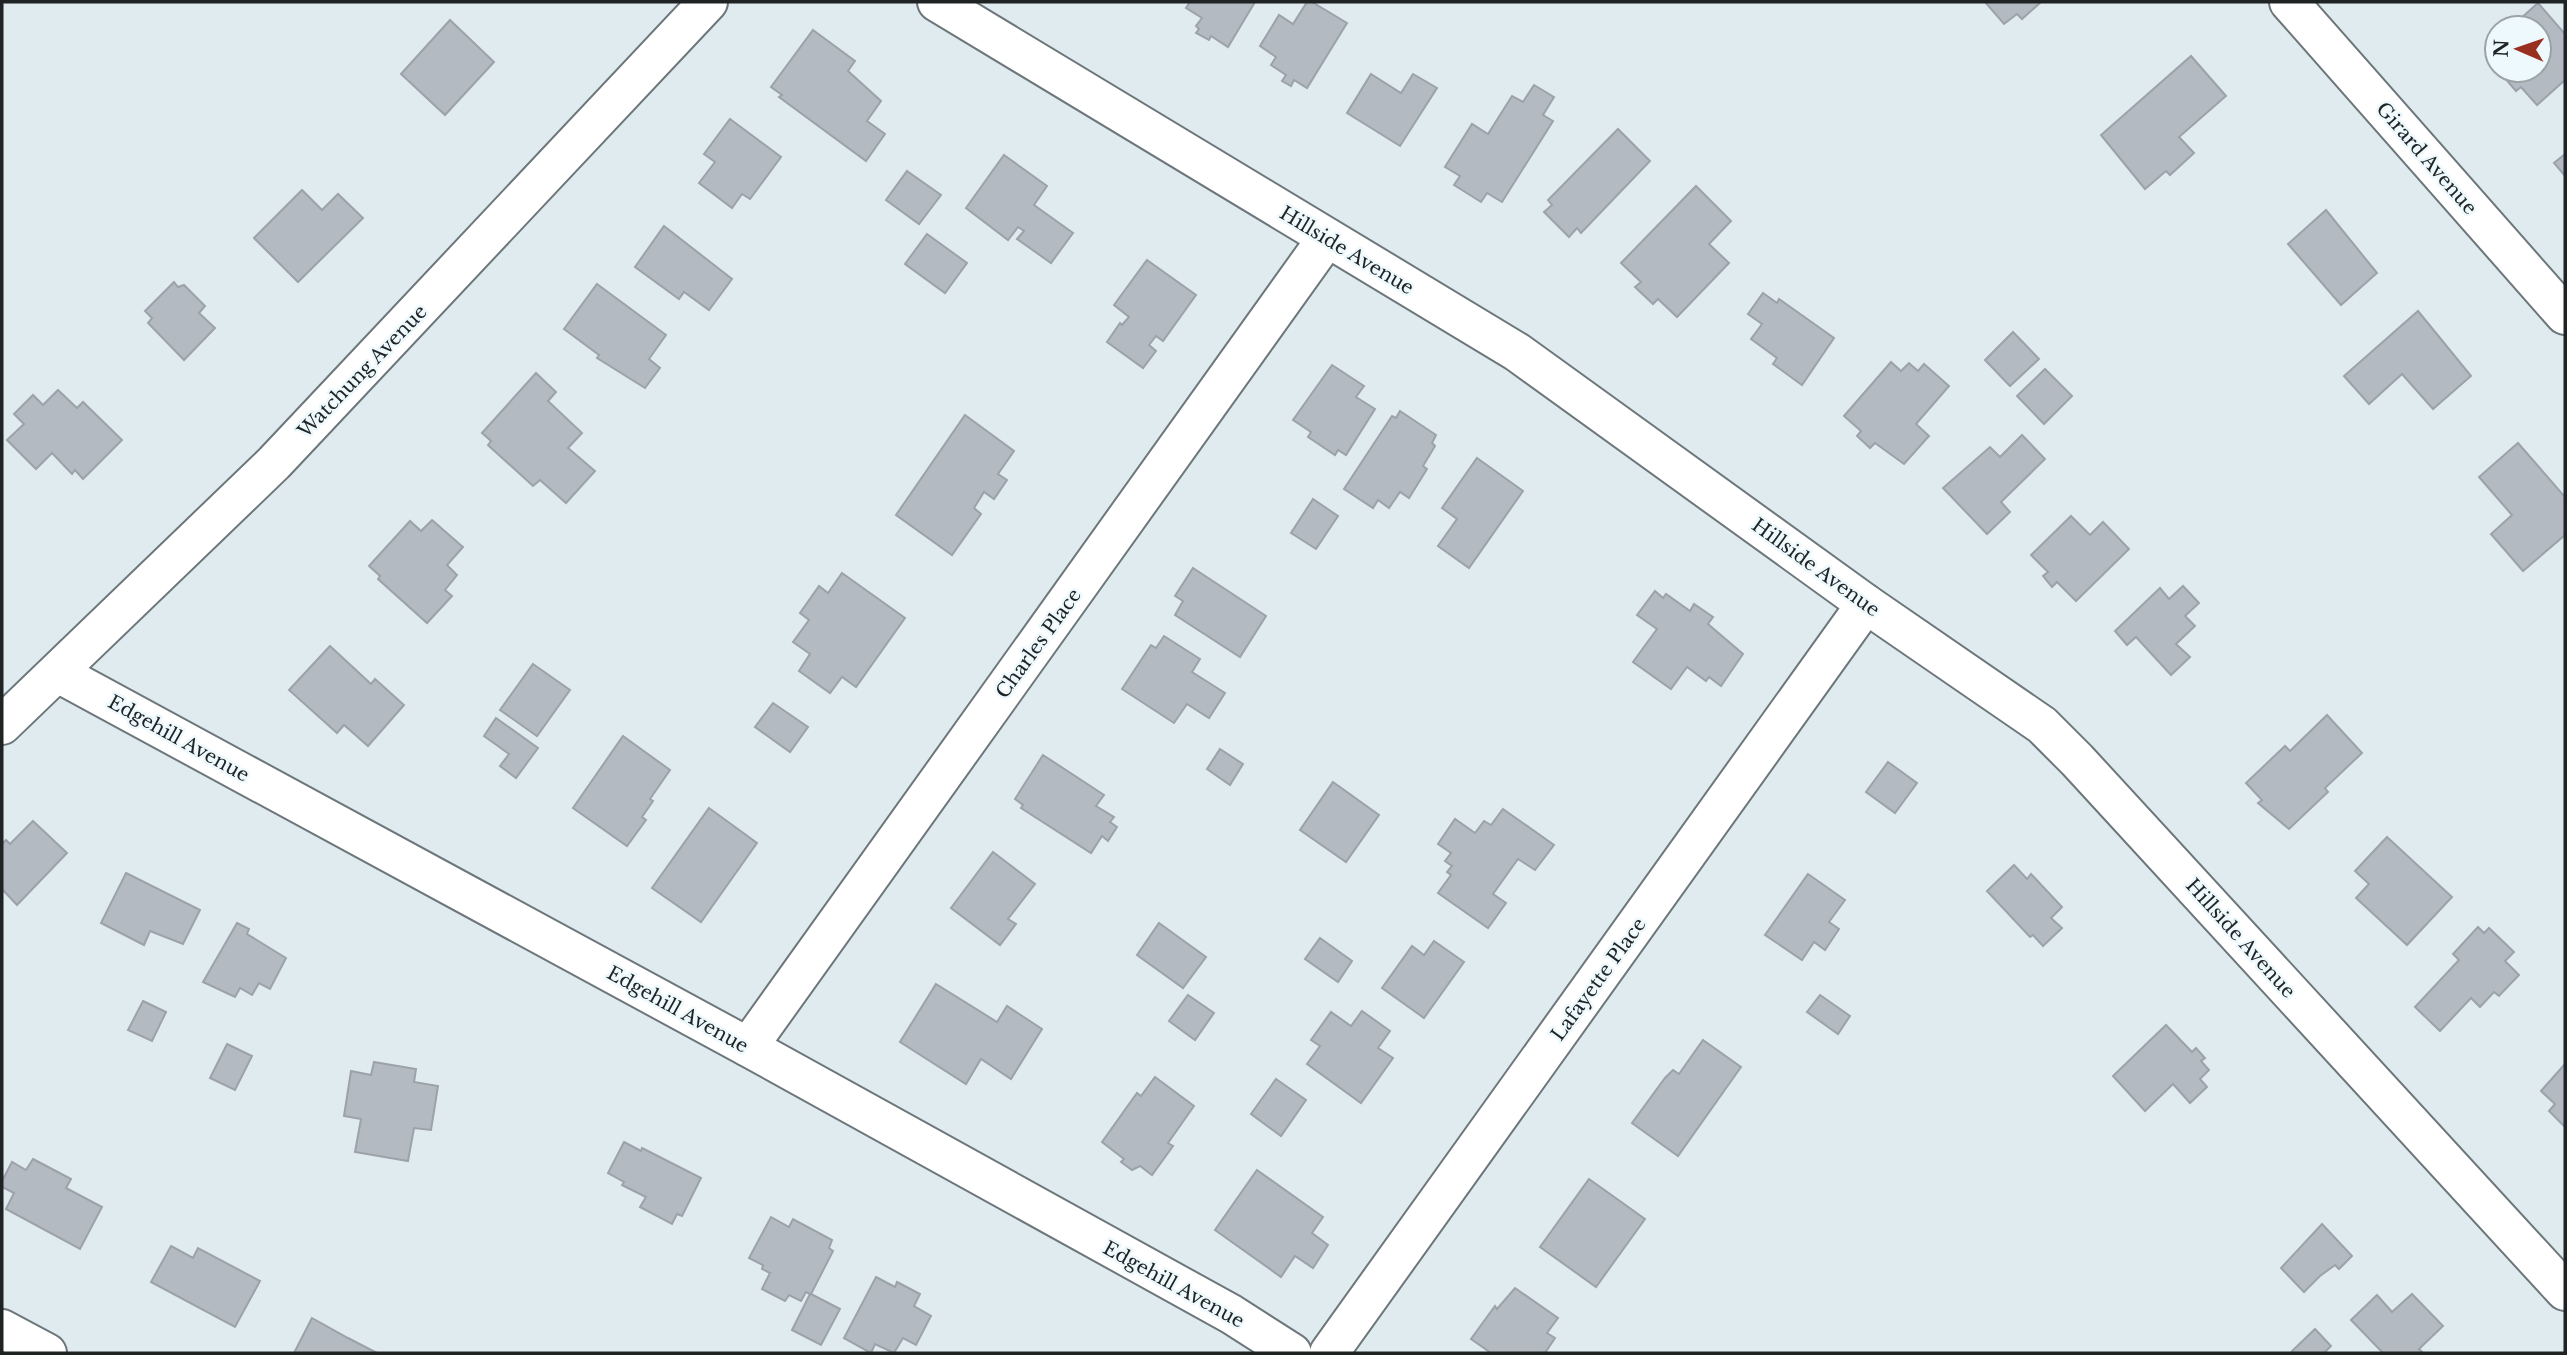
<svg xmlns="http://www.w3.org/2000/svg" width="2567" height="1355" viewBox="0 0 2567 1355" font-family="'Libre Baskerville',serif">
<rect width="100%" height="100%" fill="#e0ebef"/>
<!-- building -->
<g fill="#b4bac2" stroke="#9ca2aa" stroke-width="2">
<polygon points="1190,2 1255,2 1228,47 1211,36 1209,40 1196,33 1199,29 1196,26 1202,18 1186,8"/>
<polygon points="1307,2 1312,2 1347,23 1307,88 1294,80 1291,86 1282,81 1286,75 1271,65 1276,57 1260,46 1279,15 1293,24"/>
<polygon points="1985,2 2041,2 2022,19 2017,14 2004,24"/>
<polygon points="2538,3 2565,34 2565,80 2537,105 2521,87 2516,91 2498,70 2539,70 2539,28 2510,28"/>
<polygon points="450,20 494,62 445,115 401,74"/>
<polygon points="813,30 855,61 848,71 881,101 867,121 885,134 866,161 779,97 782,95 771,87"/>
<polygon points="2497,40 2497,60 2487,48"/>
<polygon points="2191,56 2226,96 2179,137 2194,153 2170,175 2166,171 2145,189 2101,135"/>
<polygon points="1371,74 1401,93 1413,74 1437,88 1400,146 1347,113"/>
<polygon points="1534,85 1554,97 1543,115 1553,121 1502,202 1487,193 1481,202 1454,185 1460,176 1445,167 1472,124 1488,134 1512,96 1523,102"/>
<polygon points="730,119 781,157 750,199 742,194 732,208 699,183 715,162 704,154"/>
<polygon points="1618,129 1650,161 1581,233 1577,228 1569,237 1544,212 1552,205 1548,200"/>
<polygon points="2565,154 2565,176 2554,163"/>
<polygon points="1004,155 1047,186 1034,205 1073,233 1051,263 1017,239 1024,231 1018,227 1008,240 966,208"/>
<polygon points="907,171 941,195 919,224 886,200"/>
<polygon points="1696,186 1731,221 1709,244 1729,263 1677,317 1658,299 1653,304 1635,287 1641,282 1621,263"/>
<polygon points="302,190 322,210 338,194 363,218 298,282 254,238"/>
<polygon points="2326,210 2377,273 2341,305 2288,244"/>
<polygon points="664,226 732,279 709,310 684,292 679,299 635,267"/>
<polygon points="927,234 967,263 945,293 905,264"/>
<polygon points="1147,260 1196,295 1163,341 1156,336 1149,345 1156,351 1143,368 1107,342 1120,323 1122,325 1129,317 1114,305"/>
<polygon points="174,282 178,287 184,285 205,306 199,313 215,328 184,360 148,323 152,318 145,311"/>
<polygon points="597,284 666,335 649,359 660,368 645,388 597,358 599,355 564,329"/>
<polygon points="1763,293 1777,303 1779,299 1834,338 1802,385 1773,364 1777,358 1751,339 1762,324 1748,314"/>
<polygon points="2418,311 2471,376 2433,409 2402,374 2369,404 2344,376"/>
<polygon points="2013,332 2039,359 2010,386 1985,360"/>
<polygon points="1891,362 1901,371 1909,363 1918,371 1924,364 1949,386 1916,424 1929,436 1904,464 1875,443 1870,448 1857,436 1861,431 1844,416"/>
<polygon points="1332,365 1364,386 1356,397 1375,409 1346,455 1338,450 1335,455 1308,437 1311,432 1293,420"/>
<polygon points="2045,369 2072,396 2044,424 2017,396"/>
<polygon points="536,373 556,392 548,401 582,433 568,448 595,471 566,503 540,480 533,486 488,445 491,441 482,433"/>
<polygon points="58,390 77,408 83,402 122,440 83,479 75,470 72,474 52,453 36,469 7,440 24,424 14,414 33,395 43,405"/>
<polygon points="1400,411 1436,435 1432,443 1435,446 1423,466 1427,469 1409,498 1400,492 1389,508 1378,500 1373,508 1344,489 1392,416 1396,418"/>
<polygon points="965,415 1014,451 998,474 1007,480 994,499 984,492 974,508 981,514 952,555 896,515"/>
<polygon points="2022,435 2045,459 2001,502 2010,512 1987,534 1943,488 1990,447 2000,457"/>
<polygon points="2518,443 2565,497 2565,535 2523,571 2491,534 2512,515 2479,477"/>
<polygon points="1477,458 1523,491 1469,568 1438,546 1457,519 1442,508"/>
<polygon points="1313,499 1338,516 1316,549 1291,533"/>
<polygon points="2071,516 2090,535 2103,522 2129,549 2076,601 2057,582 2052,587 2043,576 2048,572 2031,555"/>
<polygon points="432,520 463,547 447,565 457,575 445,590 452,596 427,623 378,579 380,576 369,566 410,521 421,531"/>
<polygon points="1193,568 1266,616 1240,657 1175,615 1183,601 1175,596"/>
<polygon points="842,573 905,618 856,687 842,677 830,693 799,671 810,654 793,642 809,620 800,613 819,586 828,593"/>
<polygon points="2183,586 2199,603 2185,616 2195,626 2176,644 2190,657 2171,675 2136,637 2127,645 2115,631 2160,588 2169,599"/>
<polygon points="1655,591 1663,598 1666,594 1690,611 1694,604 1713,617 1708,624 1743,654 1721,686 1709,677 1706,681 1687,667 1671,689 1633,662 1657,629 1637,615"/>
<polygon points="1164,636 1200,659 1192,672 1225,693 1209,718 1187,704 1174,723 1122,689 1151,645 1156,648"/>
<polygon points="330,646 371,684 375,679 404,705 368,746 344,725 337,733 289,690"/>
<polygon points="533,664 570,690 537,736 500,710"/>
<polygon points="773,703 808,727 790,752 755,727"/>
<polygon points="2327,715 2362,753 2325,788 2328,792 2289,829 2258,803 2262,800 2246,783 2285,746 2290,751"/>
<polygon points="496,718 538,748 516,778 500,766 509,754 484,736"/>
<polygon points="623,736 670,770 650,799 653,801 642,817 646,820 627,846 573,808"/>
<polygon points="1220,749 1243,764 1230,785 1207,769"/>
<polygon points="1043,755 1104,795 1096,806 1114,817 1110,822 1117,827 1108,841 1102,836 1091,853 1021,808 1023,805 1015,799"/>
<polygon points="1888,762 1917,783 1895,813 1866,792"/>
<polygon points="1333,782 1379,815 1346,862 1300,830"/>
<polygon points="709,808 757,843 701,922 652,888"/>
<polygon points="1503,809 1554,845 1535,870 1518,859 1493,894 1506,903 1488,928 1438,893 1451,875 1447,872 1452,866 1445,861 1451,853 1438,844 1455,819 1475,833 1484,821 1491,825"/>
<polygon points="33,821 67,853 17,905 2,889 2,844 6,840 10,844"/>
<polygon points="2387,837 2452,897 2407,945 2356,898 2369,884 2355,871"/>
<polygon points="993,852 1035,884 1008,919 1016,924 1000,945 951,908"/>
<polygon points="2014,865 2027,879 2031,874 2062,907 2051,918 2062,928 2043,946 2033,935 2030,937 1987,891"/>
<polygon points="126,873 200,910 183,944 150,931 144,945 101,923"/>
<polygon points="1808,874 1845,900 1829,922 1839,929 1825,950 1814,942 1802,960 1765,935"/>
<polygon points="237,923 249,929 247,934 286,958 270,989 259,983 252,995 240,988 235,997 203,982"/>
<polygon points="1159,923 1206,957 1183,988 1137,955"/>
<polygon points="2478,927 2484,933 2489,928 2514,952 2505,961 2519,975 2499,996 2494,992 2480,1007 2471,998 2440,1031 2415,1007 2459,960 2453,954"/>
<polygon points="1320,938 1352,961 1338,982 1305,959"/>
<polygon points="1434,941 1464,962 1424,1018 1382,988 1412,946 1424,955"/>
<polygon points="936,984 997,1022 1007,1006 1042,1029 1011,1079 981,1059 966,1084 900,1042"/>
<polygon points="1188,995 1214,1013 1195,1040 1169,1021"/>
<polygon points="1820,995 1850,1016 1838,1034 1807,1012"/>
<polygon points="143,1001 166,1012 152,1041 128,1030"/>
<polygon points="1362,1011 1390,1031 1378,1048 1393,1058 1361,1103 1307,1064 1320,1046 1311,1040 1331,1012 1351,1026"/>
<polygon points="2166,1025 2192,1052 2196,1048 2205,1058 2201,1061 2209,1070 2200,1079 2207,1087 2190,1103 2173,1084 2145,1111 2113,1076"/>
<polygon points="1703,1040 1741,1067 1678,1156 1632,1123 1665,1078 1673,1070 1679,1074"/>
<polygon points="227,1044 252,1056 235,1090 210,1078"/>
<polygon points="374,1062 416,1069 414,1082 438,1086 431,1130 414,1128 408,1161 355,1152 361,1119 344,1116 351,1071 371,1075"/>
<polygon points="2565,1064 2565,1127 2549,1111 2555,1104 2541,1091"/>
<polygon points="1155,1077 1194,1106 1168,1143 1173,1146 1152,1175 1140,1166 1132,1170 1121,1162 1124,1159 1102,1142 1137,1093 1141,1096"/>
<polygon points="1276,1079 1306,1100 1281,1136 1251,1114"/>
<polygon points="624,1142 641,1151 642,1148 701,1178 682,1216 677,1214 672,1224 640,1207 646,1197 622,1185 624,1182 608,1173"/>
<polygon points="33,1159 71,1179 66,1188 102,1207 80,1249 6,1209 14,1193 2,1187 2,1181 12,1162 26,1170"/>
<polygon points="1257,1170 1323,1217 1312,1233 1328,1245 1313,1268 1295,1256 1281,1277 1215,1230"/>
<polygon points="1589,1179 1645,1219 1596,1287 1540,1247"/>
<polygon points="771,1217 789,1227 793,1219 832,1240 829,1248 833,1251 811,1294 840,1309 821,1345 792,1330 810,1294 806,1292 801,1301 789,1295 785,1301 762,1289 770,1273 762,1269 763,1265 749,1258"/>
<polygon points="2322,1224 2352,1256 2339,1269 2335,1265 2320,1276 2304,1292 2281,1268"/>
<polygon points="171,1246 193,1258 198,1248 260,1281 235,1327 151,1282"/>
<polygon points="876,1277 895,1287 897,1282 920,1294 914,1306 931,1316 916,1345 903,1338 894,1353 875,1344 871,1353 844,1338"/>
<polygon points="1515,1288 1558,1318 1547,1333 1555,1338 1545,1353 1491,1353 1471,1339 1495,1306 1497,1309"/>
<polygon points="2412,1294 2443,1326 2419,1349 2423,1353 2383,1353 2351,1320 2377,1295 2392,1312"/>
<polygon points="312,1318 348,1338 377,1353 294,1353"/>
<polygon points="2315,1329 2331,1346 2324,1353 2295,1353 2292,1351"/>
</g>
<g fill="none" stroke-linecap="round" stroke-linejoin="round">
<!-- minor casing -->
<g stroke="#6d777b" stroke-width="42">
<g id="minor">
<polyline points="937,2 1517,352 1866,604 2042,725 2077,760 2565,1291"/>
<polyline points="2289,2 2565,315"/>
<polyline points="58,673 748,1047 1231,1314 1292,1353"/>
<polyline points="748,1047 1327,238"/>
<polyline points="1329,1353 1866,604"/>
</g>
</g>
<!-- major casing -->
<g stroke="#6d777b" stroke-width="42">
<g id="major">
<polyline points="2,725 274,463 708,2"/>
<polyline points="2,1329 47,1353"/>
</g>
</g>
<!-- minor -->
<use href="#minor" stroke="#fff" stroke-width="38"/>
<!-- major -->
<use href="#major" stroke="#fff" stroke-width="38"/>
</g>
<g text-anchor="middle" stroke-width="5" stroke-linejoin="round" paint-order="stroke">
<!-- street labels -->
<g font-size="19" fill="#1f2324" stroke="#edf9fd">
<text transform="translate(2427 158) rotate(49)" y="7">Girard Avenue</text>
<text transform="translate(1347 250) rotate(31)" y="7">Hillside Avenue</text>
<text transform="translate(362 371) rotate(-46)" y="7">Watchung Avenue</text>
<text transform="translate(1816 567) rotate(36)" y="7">Hillside Avenue</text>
<text transform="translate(1038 643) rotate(-54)" y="7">Charles Place</text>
<text transform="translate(179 738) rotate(29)" y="7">Edgehill Avenue</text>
<text transform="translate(2241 938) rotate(48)" y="7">Hillside Avenue</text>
<text transform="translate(1598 979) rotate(-54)" y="7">Lafayette Place</text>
<text transform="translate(678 1009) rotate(29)" y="7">Edgehill Avenue</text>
<text transform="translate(1174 1284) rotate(29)" y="7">Edgehill Avenue</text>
</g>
</g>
<!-- border -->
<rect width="2567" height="1355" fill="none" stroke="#1f2324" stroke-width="7"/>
<!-- north arrow -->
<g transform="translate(2518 49) rotate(272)"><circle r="33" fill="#edf9fd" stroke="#9ba3a6" stroke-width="2"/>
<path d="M0-5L12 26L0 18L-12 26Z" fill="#992f1e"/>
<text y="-10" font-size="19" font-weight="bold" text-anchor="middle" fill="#1f2324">N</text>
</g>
</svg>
